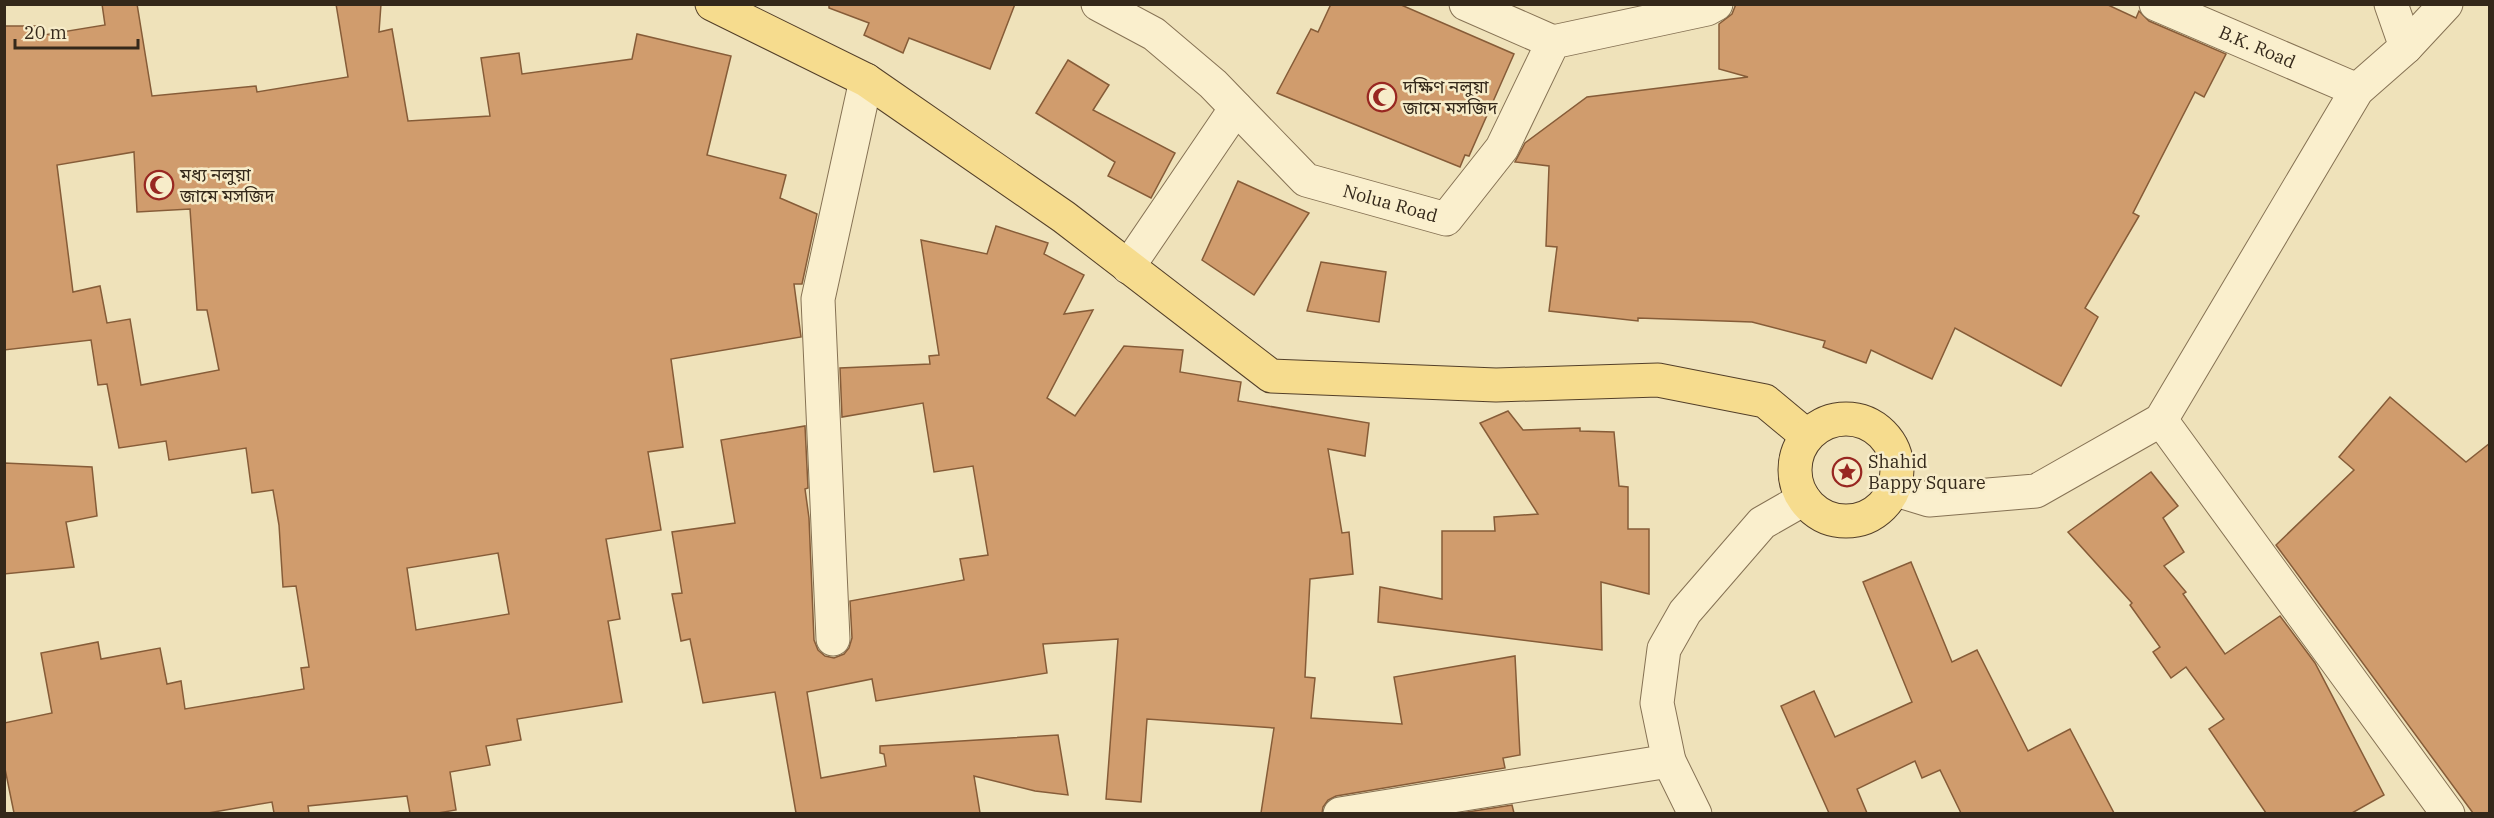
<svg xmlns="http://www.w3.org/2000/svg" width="2494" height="818" viewBox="0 0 2494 818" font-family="'IBM Plex Serif','Noto Sans Bengali',serif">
<rect width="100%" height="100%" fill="#efe2ba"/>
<!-- building -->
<g fill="#d09c6d" stroke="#865c38" stroke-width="1.5" fill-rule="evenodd">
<path d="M102 4H137L152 96 256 86 257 92 348 77 336 4H381L379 32 392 29 408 121 490 116 481 58 519 53 522 74 632 59 637 34 731 56 707 155 786 175 780 198 817 214 802 284H794L801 337 671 359 683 447 648 452 661 530 606 539 620 619 608 621 622 702 517 719 521 740 486 746 490 765 450 772 456 810 438 813H410L407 796 308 806 309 813H274L272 802 208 813H14L4 764V723L52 713 41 653 98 642 101 659 160 648 167 684 181 681 185 709 304 689 301 668 309 667 296 586 283 587 279 525 273 490 252 493 246 448 169 460 166 441 119 448 107 384 98 385 91 340 4 350V26H37L38 36 105 25ZM134 152 137 212 190 209 197 310H207L219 370 141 385 130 319 107 323 100 286 73 292 57 165ZM498 553 509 614 416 630 407 568Z"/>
<polygon points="829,4 1015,4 990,69 909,38 903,53 864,35 869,23 829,8"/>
<polygon points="1331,4 1399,4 1514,54 1469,156 1465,155 1460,167 1277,93 1311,29 1318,32"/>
<polygon points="1736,4 2106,4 2136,18 2139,11 2149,21 2226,54 2204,97 2195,92 2133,213 2139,216 2085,308 2098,317 2061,386 1955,328 1932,379 1871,350 1866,363 1823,347 1825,341 1752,322 1638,318 1638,321 1549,311 1557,247 1546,246 1549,166 1515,162 1525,143 1587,97 1748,77 1719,69 1719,24 1732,14"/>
<polygon points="1068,60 1109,85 1093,110 1175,153 1151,198 1108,176 1115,162 1036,113"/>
<polygon points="1238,181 1309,213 1254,295 1202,260"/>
<polygon points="996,226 1048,243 1044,254 1084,275 1064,314 1093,310 1047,398 1075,416 1124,346 1183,350 1180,372 1241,382 1238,401 1369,423 1365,456 1328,449 1342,533 1349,532 1353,574 1310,579 1305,677 1315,678 1311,718 1402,724 1394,677 1515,656 1520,755 1503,758 1505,768 1336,796 1328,800 1323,807 1322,813 1261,813 1274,728 1147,719 1141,802 1106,799 1118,639 1043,644 1047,673 876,701 872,679 807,692 821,778 886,766 884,754 880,753 880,746 1058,735 1068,795 1035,791 974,776 980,813 796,813 775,692 703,703 690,639 681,641 672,594 682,593 672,532 735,523 721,440 805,426 808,488 805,489 809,518 814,640 818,650 825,656 834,658 844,654 849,648 852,638 850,601 964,580 960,559 988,555 973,466 934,472 923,403 842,417 840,368 930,364 929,356 939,355 921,240 987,254"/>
<polygon points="1321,262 1386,272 1379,322 1307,311"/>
<polygon points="2390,397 2466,462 2490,443 2490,813 2473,813 2276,545 2354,470 2339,457"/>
<polygon points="1508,411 1523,430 1580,428 1580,431 1614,432 1619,486 1628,487 1628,529 1649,529 1649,594 1601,582 1602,650 1378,622 1380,587 1442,599 1442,531 1495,531 1494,517 1538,514 1480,423"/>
<polygon points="4,463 92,467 97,516 66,522 74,567 4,574"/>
<polygon points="2151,472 2178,506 2163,518 2184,552 2164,566 2186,592 2183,594 2225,654 2280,616 2315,663 2384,795 2352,813 2266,813 2209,729 2224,719 2186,667 2171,678 2153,652 2160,647 2130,605 2132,603 2068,532"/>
<polygon points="1911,562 1952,662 1977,650 2028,751 2070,729 2114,813 1961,813 1940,770 1922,778 1915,761 1857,789 1867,813 1829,813 1781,706 1814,691 1835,737 1912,702 1863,582"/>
<polygon points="1512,805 1514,813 1461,813"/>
</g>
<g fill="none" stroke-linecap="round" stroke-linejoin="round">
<!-- minor casing -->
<g stroke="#867254" stroke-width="35">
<g id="minor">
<path id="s1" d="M1098 4 1154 34 1213 84 1306 180 1446 219 1502 148 1553 42 1707 9 1716 4"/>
<polyline points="1466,4 1553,42"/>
<path id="s2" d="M2156 4 2357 90"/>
<polyline points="2406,47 2446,4"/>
<polyline points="1128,267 1236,108"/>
<polyline points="2161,420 2448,814"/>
<polyline points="1893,489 1929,500 2036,491 2161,420 2357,90 2406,47 2391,4"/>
<polyline points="833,639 818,299 866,80"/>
<polyline points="1340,814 1669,761"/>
<polyline points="1695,814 1669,761 1657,703 1664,649 1685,612 1762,523 1804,499"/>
</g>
</g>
<!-- major casing -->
<g stroke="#533f29" stroke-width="35">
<g id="major">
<polyline points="712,4 866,80 1064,217 1271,376 1496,385 1658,380 1765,401 1807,436"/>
<circle cx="1846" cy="470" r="51"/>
</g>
</g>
<!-- minor -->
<use href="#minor" stroke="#faefcd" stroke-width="33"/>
<!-- major -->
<use href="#major" stroke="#f6dc8e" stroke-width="33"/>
</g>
<!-- icons -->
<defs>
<g id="mosque-ring" transform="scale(1.5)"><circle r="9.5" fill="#f7ecc9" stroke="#982721" stroke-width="1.5"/><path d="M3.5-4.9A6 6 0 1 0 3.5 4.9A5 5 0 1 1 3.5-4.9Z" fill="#982721"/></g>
<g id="sight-ring" transform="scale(1.5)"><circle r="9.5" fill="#f7ecc9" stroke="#982721" stroke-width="1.5"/><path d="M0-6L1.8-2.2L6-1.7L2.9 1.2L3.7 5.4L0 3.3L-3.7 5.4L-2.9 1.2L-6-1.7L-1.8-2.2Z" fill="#982721"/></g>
</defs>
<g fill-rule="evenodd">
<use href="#mosque-ring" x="1382" y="97"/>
<use href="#mosque-ring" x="159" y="185"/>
<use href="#sight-ring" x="1847" y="472"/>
</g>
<g text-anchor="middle" stroke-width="5" stroke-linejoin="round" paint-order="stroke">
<!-- street labels -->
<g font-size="18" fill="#34281a" stroke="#f7ecc9">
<text dy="6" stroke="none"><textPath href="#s2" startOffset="110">B.K. Road</textPath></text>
<text dy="6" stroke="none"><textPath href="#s1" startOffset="362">Nolua Road</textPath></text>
</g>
<!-- poi labels -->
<g font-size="18" fill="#34281a" stroke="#f7ecc9" text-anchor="start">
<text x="1403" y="93">দক্ষিণ নলুয়া<tspan x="1403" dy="21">জামে মসজিদ</tspan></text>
<text x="180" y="181">মধ্য নলুয়া<tspan x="180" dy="21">জামে মসজিদ</tspan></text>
<text x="1868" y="468">Shahid<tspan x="1868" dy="21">Bappy Square</tspan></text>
</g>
</g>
<!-- border -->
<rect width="2494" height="818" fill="none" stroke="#34281a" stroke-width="12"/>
<!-- scale -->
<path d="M15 39v9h123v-9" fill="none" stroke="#34281a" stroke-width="3"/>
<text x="24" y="39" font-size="18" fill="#34281a" stroke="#f7ecc9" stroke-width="4.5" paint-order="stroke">20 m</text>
</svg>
